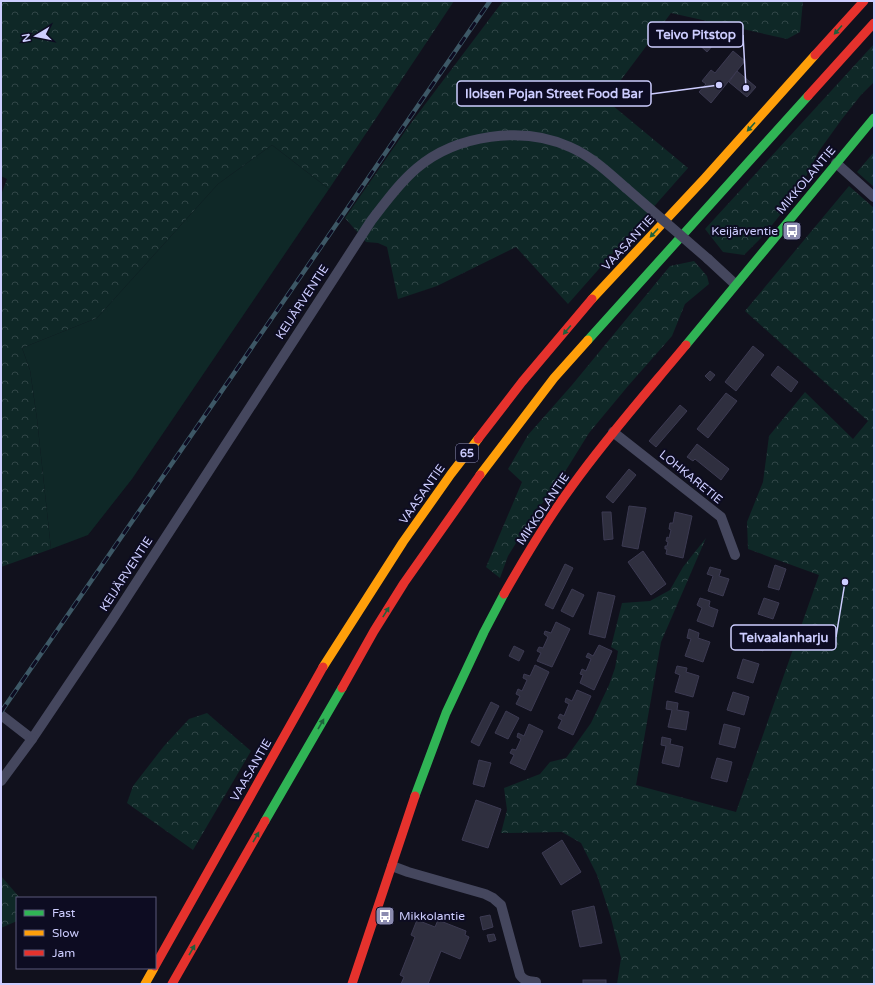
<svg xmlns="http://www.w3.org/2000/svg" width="875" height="985" viewBox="0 0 875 985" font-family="'Varela Round',sans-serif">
<defs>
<pattern id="forest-crowns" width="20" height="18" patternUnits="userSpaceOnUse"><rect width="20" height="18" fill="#0f2827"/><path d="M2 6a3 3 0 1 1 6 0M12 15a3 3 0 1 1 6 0" fill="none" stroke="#314647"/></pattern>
</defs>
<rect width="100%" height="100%" fill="#11111d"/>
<!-- forest -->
<g fill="url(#forest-crowns)">
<polygon points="1,1 454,1 329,189 272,145 218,184 97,318 22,348 30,370 37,419 51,549 1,567 1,195 7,179 1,176"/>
<polygon points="503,1 803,1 800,32 787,39 671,13 606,100 688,168 568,304 516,247 437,286 398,299 387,247 378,243 366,242 345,218 408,127"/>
<polygon points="874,44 874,82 861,95 842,119 819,151 797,194 764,235 744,255 723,252 705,229"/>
<polygon points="874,152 874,187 857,172"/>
<polygon points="849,186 874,208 874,984 617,984 621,958 611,918 597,875 581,843 562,832 501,833 507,810 504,788 540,774 550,762 566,758 591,723 609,685 615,668 618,651 611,647 622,603 650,601 670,590 683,567 706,538 661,642 636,785 736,812 819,575 748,549 747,522 763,482 769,436 805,392 853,439 868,421 745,311"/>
<polygon points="694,261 707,276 709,284 685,304 672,336 628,386 589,433 558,483 534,514 508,556 500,578 486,567 522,482 508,469 528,435 572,385 670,266"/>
<polygon points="207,713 251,751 193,850 127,803 133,786 164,746 189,719"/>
<polygon points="1,876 20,898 17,898 17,921 1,928"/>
</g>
<!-- park -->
<polygon fill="#0f2827" points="272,145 329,189 132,479 88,535 51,549 37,419 30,370 22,348 97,318 218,184"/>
<!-- building -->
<g fill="#2f2f3f" stroke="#3c3a52">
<polygon points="707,25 720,37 707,52 694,40"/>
<polygon points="733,51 745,61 711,103 699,92 706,84 702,81 711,70 715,73"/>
<polygon points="737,71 756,87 747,97 729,82"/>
<polygon points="753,346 764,355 736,391 725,382"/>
<polygon points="778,366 798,382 791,392 771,375"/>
<polygon points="710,371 715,375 710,381 705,376"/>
<polygon points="726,393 737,401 708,438 697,429"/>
<polygon points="680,405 687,411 656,447 649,441"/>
<polygon points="697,444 729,469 721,480 695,459 693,461 687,457"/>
<polygon points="629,469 636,475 613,503 606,497"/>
<polygon points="629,506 646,508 638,549 622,546"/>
<polygon points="602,512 611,512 613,539 604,540"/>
<polygon points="675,512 692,516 683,558 666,554 667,549 665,549 665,546 667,546 668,542 666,541 667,537 669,538 671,530 669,529 670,523 673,523"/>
<polygon points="643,551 666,584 651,595 628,562"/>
<polygon points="565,564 573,568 553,609 545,605"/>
<polygon points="775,565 786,569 779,590 768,587"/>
<polygon points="710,567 721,570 719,576 729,579 723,596 708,591 713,576 707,574"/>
<polygon points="572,589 584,595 573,617 561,611"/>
<polygon points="598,592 615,596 605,638 589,634"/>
<polygon points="700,598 710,601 709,606 710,607 718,610 713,627 697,621 702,608 697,605"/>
<polygon points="764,598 779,603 773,619 758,614"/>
<polygon points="556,622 570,629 552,667 537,661 541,653 537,651 539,647 543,648 548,637 544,634 545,631 551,633"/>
<polygon points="689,629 699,633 698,638 710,642 703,662 685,656 691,639 687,638"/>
<polygon points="754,629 769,633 763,651 748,646"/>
<polygon points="599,645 612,651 594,690 580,683 583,675 580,674 582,669 586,671 591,659 586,657 588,653 593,656"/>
<polygon points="514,646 524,651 519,661 509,656"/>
<polygon points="743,659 759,664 753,683 737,678"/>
<polygon points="535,665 549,672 531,711 516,704 520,696 516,694 518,689 522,691 527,680 523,678 524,674 530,676"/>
<polygon points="677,666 687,668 686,672 699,676 693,697 675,692 680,675 675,673"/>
<polygon points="577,690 591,696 573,735 558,728 562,720 558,718 560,714 564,716 569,704 565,702 566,698 572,701"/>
<polygon points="733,692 749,697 744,715 727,710"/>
<polygon points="667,701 678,703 677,710 689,712 686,730 668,727 672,710 666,709"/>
<polygon points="491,702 499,706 479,746 471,742"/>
<polygon points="506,711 519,718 508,739 495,733"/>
<polygon points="529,724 543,731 525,770 510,763 514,755 510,753 512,749 516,750 521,739 517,737 518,733 524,736"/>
<polygon points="724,724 740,728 735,748 719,744"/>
<polygon points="662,737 671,739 670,744 683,747 679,767 662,763 666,746 661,745"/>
<polygon points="717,758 732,762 727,782 711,778"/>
<polygon points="479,760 491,763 484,787 473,784"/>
<polygon points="476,800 501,809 488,848 462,840"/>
<polygon points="562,840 581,872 561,885 542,853"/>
<polygon points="594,906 602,943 580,947 572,911"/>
<polygon points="490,915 493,927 483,930 480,917"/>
<polygon points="417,920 435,927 438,920 466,931 465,935 469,937 460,959 441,951 428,984 401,984 404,977 400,975 415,937 411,935"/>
<polygon points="494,934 496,940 489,942 487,935"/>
<rect x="583" y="980" width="23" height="4"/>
</g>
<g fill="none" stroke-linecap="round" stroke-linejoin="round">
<!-- street -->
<g stroke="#45475e" stroke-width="10">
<polyline points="836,163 874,197"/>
<polyline points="708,259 735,284"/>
<polyline points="613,432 721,517 735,555"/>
<path d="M1 715 32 739 112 620 371 221C385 203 399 183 417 168 456 135 523 125 570 147 591 156 609 173 626 188"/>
<polyline points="1,781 32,739"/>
<path d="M392 866 408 872 485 894 493 898 501 905 520 975C524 981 529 981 536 982"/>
</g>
<!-- fast -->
<g stroke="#30b455" stroke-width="9">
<polyline points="588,340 808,96"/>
<polyline points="686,345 874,118"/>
<polyline points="415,796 446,713 484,632 504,594"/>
<polyline points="265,821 342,688"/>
</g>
<!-- slow -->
<g stroke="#ff9f0a" stroke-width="9">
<polyline points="592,299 704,179 815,55"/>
<polyline points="480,475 554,378 588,340"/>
<polyline points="323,667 403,542 451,474 478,439"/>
<polyline points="145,984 154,968"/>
</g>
<!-- jam -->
<g stroke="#e5322d" stroke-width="9">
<polyline points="815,55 864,1"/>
<polyline points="808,96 874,23"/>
<polyline points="478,439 522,382 592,299"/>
<path d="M504 594C525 557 547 520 572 486 607 437 647 392 686 345"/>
<polyline points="342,688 374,631 404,583 480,475"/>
<polyline points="155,966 323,667"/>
<polyline points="172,984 265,821"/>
<polyline points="352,984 415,796"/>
</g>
<!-- rail casing -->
<g stroke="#3d5866" stroke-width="4.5">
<polyline id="rail" points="1,712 490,1"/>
</g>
<!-- rail -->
<use href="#rail" stroke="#0d0c22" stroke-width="3" stroke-dasharray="9" stroke-linecap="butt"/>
<!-- street-bridge -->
<polyline stroke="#45475e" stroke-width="10" points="626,188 708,259"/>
</g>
<!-- one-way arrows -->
<defs><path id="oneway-solid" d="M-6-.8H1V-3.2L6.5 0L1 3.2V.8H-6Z"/></defs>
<g fill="#1e603c">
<use href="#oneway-solid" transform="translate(838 30) rotate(132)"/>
<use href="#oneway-solid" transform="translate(751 127) rotate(132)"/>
<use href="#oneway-solid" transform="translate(654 233) rotate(133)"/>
<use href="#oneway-solid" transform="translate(567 330) rotate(130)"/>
<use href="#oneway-solid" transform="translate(386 612) rotate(-58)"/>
<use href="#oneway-solid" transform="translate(321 724) rotate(-60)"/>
<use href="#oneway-solid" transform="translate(256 837) rotate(-60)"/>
<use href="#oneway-solid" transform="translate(192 950) rotate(-60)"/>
</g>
<!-- icons -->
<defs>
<g id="bus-square" transform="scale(1)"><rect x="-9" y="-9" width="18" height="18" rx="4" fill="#8b8bb0" stroke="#0d0c22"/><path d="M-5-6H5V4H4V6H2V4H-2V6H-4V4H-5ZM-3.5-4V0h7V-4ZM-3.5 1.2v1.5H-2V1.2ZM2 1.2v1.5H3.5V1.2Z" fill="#fff"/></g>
</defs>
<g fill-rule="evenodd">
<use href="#bus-square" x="792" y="231"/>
<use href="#bus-square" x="385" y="916"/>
</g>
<g text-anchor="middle" stroke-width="4" stroke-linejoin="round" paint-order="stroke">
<!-- shield labels -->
<rect fill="#0d0c22" stroke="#9393bd" stroke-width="1" x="456" y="444" width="22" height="18" rx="3"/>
<g font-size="11" font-weight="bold" fill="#cdcdff">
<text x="467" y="457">65</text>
</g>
<!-- street labels -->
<g font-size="12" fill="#cdcdff" stroke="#0d0c22">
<text transform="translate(806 180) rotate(-50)" y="4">MIKKOLANTIE</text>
<text transform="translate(628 243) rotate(-47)" y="4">VAASANTIE</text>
<text transform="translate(302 302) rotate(-57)" y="4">KEIJÄRVENTIE</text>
<text transform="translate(691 477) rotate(39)" y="4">LOHKARETIE</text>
<text transform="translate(422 494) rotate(-55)" y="4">VAASANTIE</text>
<text transform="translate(543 509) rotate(-56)" y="4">MIKKOLANTIE</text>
<text transform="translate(126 574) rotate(-57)" y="4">KEIJÄRVENTIE</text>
<text transform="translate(251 770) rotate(-60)" y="4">VAASANTIE</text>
</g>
<!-- poi labels -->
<g font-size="12" fill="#cdcdff" stroke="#0d0c22" text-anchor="end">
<text x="778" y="235">Keijärventie</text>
<text x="399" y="920" text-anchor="start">Mikkolantie</text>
</g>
</g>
<!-- callouts -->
<path fill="none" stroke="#cdcdff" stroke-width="1.5" d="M746 88L743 35M719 85L651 94M845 582L836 637"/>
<g fill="#cdcdff" stroke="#0d0c22" stroke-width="1.5">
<circle cx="746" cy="88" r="4"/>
<circle cx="719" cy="85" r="4"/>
<circle cx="845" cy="582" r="4"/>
</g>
<g fill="#0d0c22" stroke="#cdcdff" stroke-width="1.5">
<rect x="648" y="22" width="95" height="25" rx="4"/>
<rect x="457" y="81" width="194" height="25" rx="4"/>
<rect x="731" y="625" width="105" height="25" rx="4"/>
</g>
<g font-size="13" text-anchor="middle" font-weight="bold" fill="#cdcdff">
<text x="696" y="39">Teivo Pitstop</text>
<text x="554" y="98">Iloisen Pojan Street Food Bar</text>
<text x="784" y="642">Teivaalanharju</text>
</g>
<!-- border -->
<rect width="875" height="985" fill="none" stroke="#cdcdff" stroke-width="4"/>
<!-- legend -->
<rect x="16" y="897" width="140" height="72" fill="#0d0c22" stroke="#5a597a"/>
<rect x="24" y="910" width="20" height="6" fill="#30b455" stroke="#5a597a"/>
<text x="52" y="917" font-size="12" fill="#cdcdff">Fast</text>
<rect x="24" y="930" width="20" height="6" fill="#ff9f0a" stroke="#5a597a"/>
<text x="52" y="937" font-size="12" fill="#cdcdff">Slow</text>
<rect x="24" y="950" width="20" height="6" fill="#e5322d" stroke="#5a597a"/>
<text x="52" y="957" font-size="12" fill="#cdcdff">Jam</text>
<!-- north arrow -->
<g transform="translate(36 36) rotate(260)" stroke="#0d0c22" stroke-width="3" paint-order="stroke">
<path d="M0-3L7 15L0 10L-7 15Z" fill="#cdcdff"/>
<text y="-6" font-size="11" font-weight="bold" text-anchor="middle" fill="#cdcdff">N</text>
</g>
</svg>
